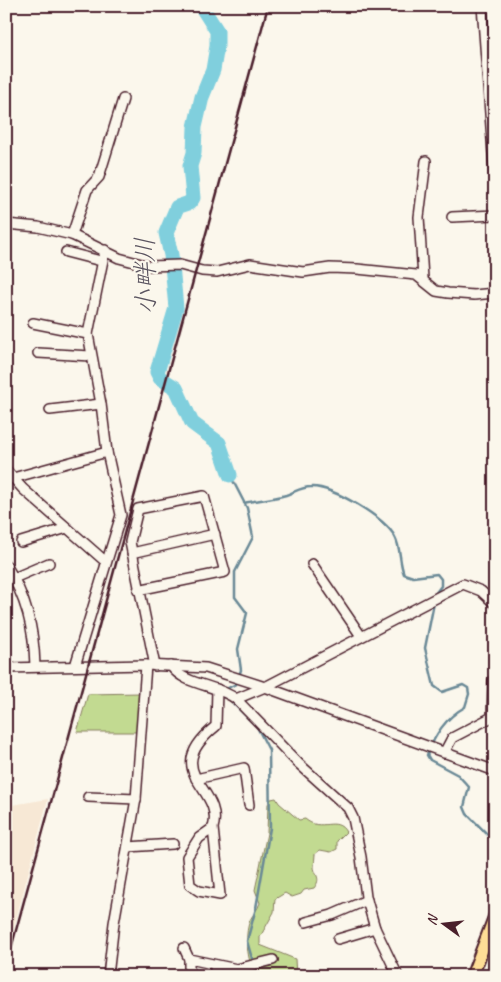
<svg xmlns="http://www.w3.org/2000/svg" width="501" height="982" viewBox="0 0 501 982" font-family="Caveat,'Klee One',sans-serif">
<rect width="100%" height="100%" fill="#fbf7ec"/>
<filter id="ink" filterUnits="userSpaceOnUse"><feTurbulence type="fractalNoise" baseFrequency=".02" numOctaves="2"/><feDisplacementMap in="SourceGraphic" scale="10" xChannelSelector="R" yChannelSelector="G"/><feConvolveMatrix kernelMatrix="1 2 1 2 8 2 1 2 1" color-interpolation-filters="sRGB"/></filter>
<g filter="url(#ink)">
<!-- built -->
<polygon fill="#f7e8d5" points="48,799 6,957 6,806"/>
<!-- green -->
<g fill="#c2da91" stroke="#867c5e">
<polygon points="140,693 137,732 77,732 88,694"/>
<path d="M276 798 279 803 299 820 305 819C321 833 336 815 346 832L337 841V849L331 852 320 850 315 854C315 858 314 863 314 867 315 876 322 878 314 888L304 890 301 894 292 897 285 893 275 899 274 912 260 937V945L295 959 296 976H253C249 957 243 939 250 920 253 914 258 909 260 903L255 890 267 833 268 804 271 799Z"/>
</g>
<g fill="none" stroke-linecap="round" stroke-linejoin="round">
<!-- stream -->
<g stroke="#6a8996" stroke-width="2.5">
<path d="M244 503C258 500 272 499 286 495 295 492 301 487 311 487 332 486 386 518 395 537 401 548 399 562 404 574L413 577 437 574 441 579V586L434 595"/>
<path d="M434 603 425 648 434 686 442 692 463 685 468 688 469 694 465 707C445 718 435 735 427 755L430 760 458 775 469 787 464 807 467 814 495 842"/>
<polyline points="227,691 228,688 236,684 241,670 238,649 247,613 235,597 235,572 253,537 247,508 230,475"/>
<polyline points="228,698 257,727 269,750 270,828 256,908 247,941 253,962"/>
<polyline points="254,968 256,976"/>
</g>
<!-- river -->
<polyline stroke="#80cfdd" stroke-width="15" points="201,6 217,31 217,46 213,70 202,97 195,127 194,153 190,166 193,198 189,203 177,207 166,233 171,255 176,308 157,372 160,378 176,388 192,423 219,443 230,475"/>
<!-- minor casing -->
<g stroke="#4a1f2b" stroke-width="12">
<g id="minor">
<polyline points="482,6 495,181"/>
<polyline points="452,217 495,215"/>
<polyline points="6,224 38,227 72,235 119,258 149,266 180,265 202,271 217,272 250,264 303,272 330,268 357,269 416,275 436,291 448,293 474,295 495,293"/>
<polyline points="72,235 87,190 99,177 123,99"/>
<polyline points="66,252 101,261"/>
<polyline points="423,278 419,217 426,161"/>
<polyline points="33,323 88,334"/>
<polyline points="38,353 91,356"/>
<polyline points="50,410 101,404"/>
<polyline points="6,470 23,489 106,562"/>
<polyline points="13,478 107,452"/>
<polyline points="21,542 67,528"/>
<polyline points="132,553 215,534"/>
<polyline points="312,564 361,636"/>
<path d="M6 565C26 597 34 628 35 666"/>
<polyline points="14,578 49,563"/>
<polyline points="138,590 225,572 204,496 138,509 130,542 155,666"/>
<polyline points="75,666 121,515 107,452 101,404 88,334 105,250"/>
<path d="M171 666C185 686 217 684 236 699L298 763 348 808 353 818 361 857 366 897 375 928 398 976"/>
<polyline points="6,668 146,665 206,668 265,687 495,771"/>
<polyline points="236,699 265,687 463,584 481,591 495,604"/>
<polyline points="444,753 452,738 492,717 493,680"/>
<polyline points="196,779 244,768 249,805"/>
<polyline points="88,797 136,799"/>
<path d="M213 828 199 838 187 857 190 885 199 891 220 895 213 828C225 787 157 774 216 726L217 689"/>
<polyline points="128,847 173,844"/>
<polyline points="306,922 332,915 367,900"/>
<polyline points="338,939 375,928"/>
<polyline points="184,948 189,959 189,976"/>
<polyline points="189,959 237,969 273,960"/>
<polyline points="108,976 114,923 136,799 146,665"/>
<polyline points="214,976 216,965"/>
<polyline points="492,976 495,968"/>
</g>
</g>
<!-- major casing -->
<g stroke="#4a1f2b" stroke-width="15">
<polyline id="major" points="472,976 495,916"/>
</g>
<!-- minor -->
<use href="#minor" stroke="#fbf7ec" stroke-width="9"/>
<!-- major -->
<use href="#major" stroke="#fedd96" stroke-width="11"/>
<!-- rail -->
<polyline stroke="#4a1f2b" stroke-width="2.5" points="6,967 268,6"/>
</g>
</g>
<g text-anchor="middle" stroke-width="4.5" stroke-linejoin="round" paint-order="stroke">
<!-- water labels -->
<g font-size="26" font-style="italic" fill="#5a5460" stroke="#fbf7ec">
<text transform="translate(145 276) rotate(-91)" y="9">小畔川</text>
</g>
</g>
<!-- margin -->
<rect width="501" height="982" fill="none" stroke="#fbf7ec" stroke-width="25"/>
<rect x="12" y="12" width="476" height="957" fill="none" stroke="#4a1f2b" stroke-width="2" filter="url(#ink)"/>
<!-- north arrow -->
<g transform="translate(444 924) rotate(285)" stroke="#fbf7ec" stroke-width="4" paint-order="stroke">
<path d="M0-4L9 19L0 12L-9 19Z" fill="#4a1f2b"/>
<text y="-8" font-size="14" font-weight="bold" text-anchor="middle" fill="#4a1f2b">N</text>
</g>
</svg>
